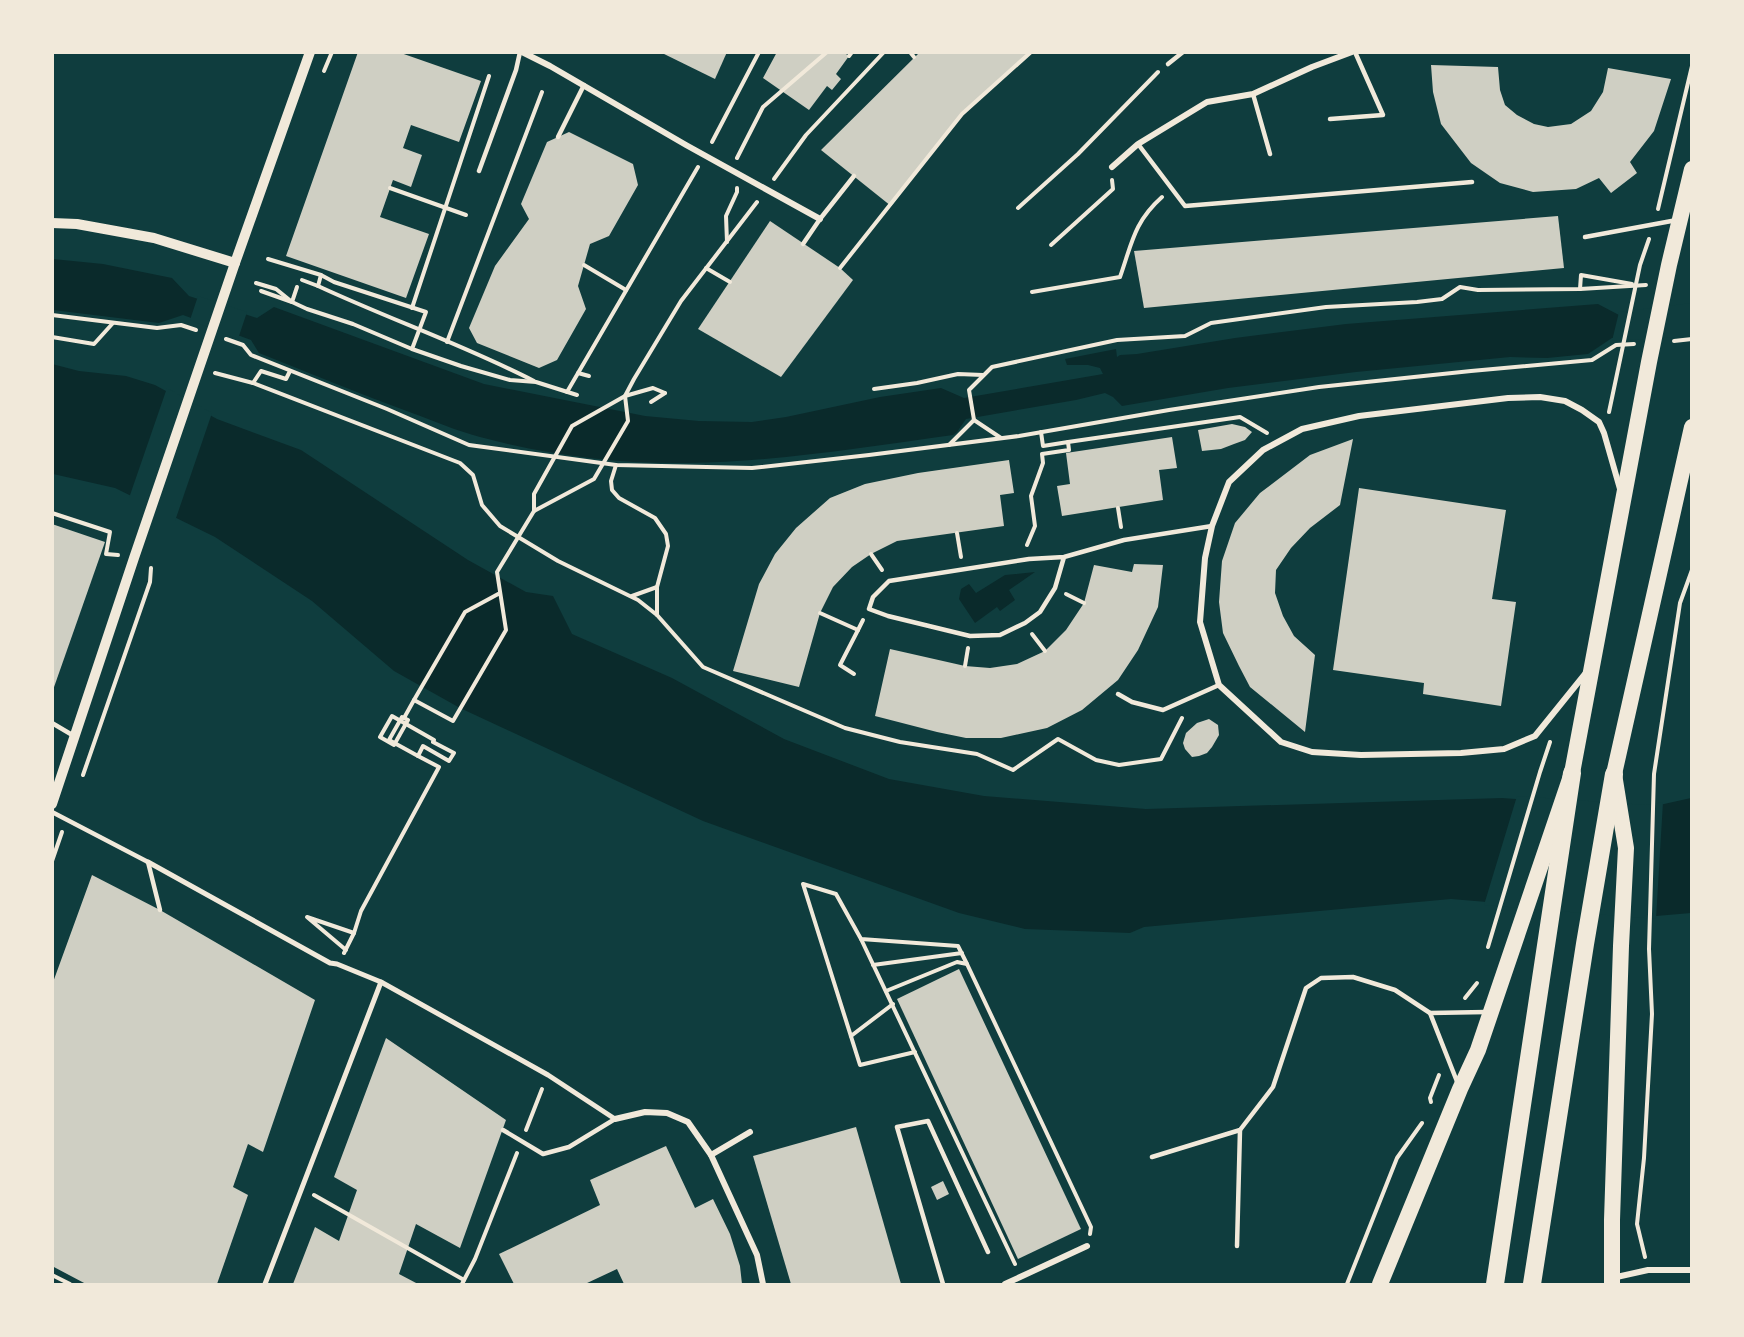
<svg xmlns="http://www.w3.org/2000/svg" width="1744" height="1337" viewBox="0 0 1744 1337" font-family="Ubuntu,sans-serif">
<rect width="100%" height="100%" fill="#0f3d3e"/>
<!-- water -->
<g fill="#0a2a2b">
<path d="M53 259 103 264 172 278 189 296 257 318 274 307 484 384 645 416 699 421 752 422 786 417 880 397 941 388 964 398 1103 374 1100 368 1088 365H1067L1065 359 1116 349 1117 357 1120 355 1137 354 1235 338 1346 324 1598 304 1619 315 1692 333 1612 338 1588 354 1547 358 1510 357 1356 372 1228 388 1122 406 1113 397 1105 393 1076 400 966 419 957 432 953 435C866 447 775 462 687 463 618 464 547 455 480 437 457 431 434 421 412 413 360 394 310 373 259 353L251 340 183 315 159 323 53 310Z"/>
<polygon points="52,364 79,371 126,376 155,385 217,419 301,450 468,560 526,592 553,596 572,634 672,678 784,739 889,779 984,796 1146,809 1502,798 1646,808 1691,798 1691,913 1656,916 1451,899 1144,927 1130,933 1025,929 959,913 703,821 460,708 394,671 312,601 215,537 115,488 53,474"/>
<polygon points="1035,572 1009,590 1015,600 1000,611 997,607 975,623 959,599 961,589 969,584 976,593 1005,575"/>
</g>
<!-- pier -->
<g fill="#0f3d3e">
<polygon points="198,296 247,312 238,339 190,320"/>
<polygon points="1692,303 1692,336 1612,341 1619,312"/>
<polygon points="167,388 212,413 175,521 129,498"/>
<polygon points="1517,796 1646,805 1663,802 1656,919 1484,905"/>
</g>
<!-- building -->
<g fill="#cfcfc3">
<polygon points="358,52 398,52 481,81 459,142 411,125 403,148 422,155 411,187 393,180 380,217 429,234 406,298 286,256"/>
<polygon points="660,52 727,52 715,79"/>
<polygon points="777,52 843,52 849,56 836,74 841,79 832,90 827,86 809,110 763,78"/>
<polygon points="920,52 1031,52 962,114 891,206 821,150"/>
<polygon points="1431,65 1498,67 1500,90 1505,105 1517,115 1534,124 1548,127 1571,124 1591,111 1603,92 1608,68 1671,79 1654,131 1630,162 1637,173 1611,193 1599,178 1576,189 1533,192 1500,183 1471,163 1441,124 1433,92"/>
<polygon points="569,132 633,164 638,185 609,236 590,244 578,286 586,309 557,360 539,368 477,343 469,328 495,266 529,219 521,204 547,142"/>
<polygon points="1558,216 1564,268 1144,308 1134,251"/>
<polygon points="770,221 840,268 853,280 781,377 698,329"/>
<polygon points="1232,424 1245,427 1252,432 1245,440 1234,444 1221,449 1202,451 1198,430"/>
<polygon points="1172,437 1177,468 1159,470 1163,500 1062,516 1057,486 1070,484 1066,453"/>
<polygon points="1353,439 1340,505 1310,528 1291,548 1276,570 1275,593 1283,616 1294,636 1315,655 1305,732 1250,687 1239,666 1223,633 1219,602 1222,561 1235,523 1260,493 1310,455"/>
<polygon points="1009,460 1014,493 1000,495 1004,526 897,541 871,554 852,567 833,587 820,613 799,687 733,671 759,584 775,554 796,528 830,498 865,484 918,473"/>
<polygon points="1359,488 1506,510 1492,599 1516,602 1501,706 1423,694 1424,683 1333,670"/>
<polygon points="52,524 105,542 53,690 52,690"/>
<polygon points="1134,564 1163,565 1158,607 1138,650 1118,680 1082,710 1047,728 1001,738 966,738 937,732 875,716 890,649 965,666 990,668 1017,664 1045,651 1066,630 1084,603 1094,565 1132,572"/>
<polygon points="1209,719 1218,725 1219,735 1212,747 1207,753 1199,756 1192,757 1185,749 1183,743 1186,733 1197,723"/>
<polygon points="92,875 160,910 315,1000 263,1152 248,1144 233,1187 248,1195 217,1284 86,1284 52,1266 52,985"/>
<polygon points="959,969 1081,1229 1018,1259 897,999"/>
<polygon points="386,1038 506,1120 460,1248 416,1224 399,1274 418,1284 293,1284 315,1227 339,1241 357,1190 334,1177"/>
<polygon points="856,1127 901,1284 791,1284 753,1156"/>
<polygon points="666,1146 695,1208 713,1199 730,1234 740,1266 742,1284 624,1284 617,1269 585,1284 514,1284 499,1254 600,1205 590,1180"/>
<polygon points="943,1181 949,1194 937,1200 931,1187"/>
</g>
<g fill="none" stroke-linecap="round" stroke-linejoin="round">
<!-- path -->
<g stroke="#f1e9da" stroke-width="4">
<polyline points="910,52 914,57"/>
<polyline points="849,56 852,52"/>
<polyline points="324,71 332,52"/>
<polyline points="712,142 759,52"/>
<polyline points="737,158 763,107 827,52"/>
<polyline points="774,179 806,135 884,52"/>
<polyline points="390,188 466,215"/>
<polyline points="1018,208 1078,154 1158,72"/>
<polyline points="1658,209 1692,66"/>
<polyline points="727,242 726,216 737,192 737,188"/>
<polyline points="1051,245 1113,189 1112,180"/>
<polyline points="268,259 321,275 318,286 302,280"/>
<polyline points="584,265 626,290"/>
<polyline points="706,268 730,282"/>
<polyline points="840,268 962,114 1031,52"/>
<polyline points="321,275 334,282 426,312 412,349"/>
<polyline points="256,283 276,289 292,302 307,309 353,324 412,349 461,366 510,380 536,382 577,395"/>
<path d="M318 286C389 319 464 345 534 381"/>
<polyline points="1580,289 1581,275 1632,284"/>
<polyline points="261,291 292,302 297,287"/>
<path d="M1032 292 1120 277C1132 243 1134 222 1162 197"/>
<polyline points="412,308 489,76"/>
<polyline points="52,315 157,328 181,325 196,330"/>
<polyline points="52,337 94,344 113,323"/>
<polyline points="226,339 243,345 251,355 387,409 469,445 616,465 752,468 869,455 1019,436 1169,410 1319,387 1471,371 1592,360 1616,345 1634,344"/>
<polyline points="1674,341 1692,339"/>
<polyline points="447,342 542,92"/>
<polyline points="215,373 253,383 460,463 473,475 482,505 500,526 558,561 638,600 657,615 703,667 845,728 900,742 977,754 1013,770 1058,739 1096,760 1119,765 1161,759 1182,718"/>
<polyline points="578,373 589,376"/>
<polyline points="253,383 261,371 286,379 290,371"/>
<polyline points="874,389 917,383 958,374 983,375"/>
<polyline points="567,392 698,167"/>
<polyline points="651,402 665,393"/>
<polyline points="1609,412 1640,265 1649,239"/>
<polyline points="1001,438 974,420 969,390 992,367 1117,340 1185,336 1211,323 1326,307 1417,302 1442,299 1460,287 1478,290 1580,289 1646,285"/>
<polyline points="1068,442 1240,417 1267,433"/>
<polyline points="949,445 974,420"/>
<polyline points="616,465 611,481 612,490 619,498 655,518 666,534 668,546 657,587 657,615"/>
<polyline points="1118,508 1121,527"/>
<polyline points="534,511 534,494 572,426 625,396 653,388 665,393"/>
<polyline points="52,513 110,532 106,554 118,555"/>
<polyline points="957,533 961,557"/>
<polyline points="1027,545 1035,526 1031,496 1043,463 1042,454 1069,450 1068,442 1043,446 1041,432"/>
<polyline points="871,554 882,570"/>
<polyline points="500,593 465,612 414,700 453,721 506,630 497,572 534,511 594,479 628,421 625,396 634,379 681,301 757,202"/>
<polyline points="1066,594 1084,603"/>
<polyline points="632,596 657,587"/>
<polyline points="820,613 858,630 863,620"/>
<polyline points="1032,634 1045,651"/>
<polyline points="965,666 968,648"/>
<polyline points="854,674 840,665 858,630"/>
<polyline points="414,700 404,718 402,717 389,740 418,756"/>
<polyline points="83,775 150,582 151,568"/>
<polyline points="52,861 62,832"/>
<polyline points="861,939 1015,1264"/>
<polyline points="1488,947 1540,772 1550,742"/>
<polyline points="346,950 307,917 354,933"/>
<polyline points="344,953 354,933 361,911 439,767 418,756 423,746 449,761 454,753 433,742 434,740 392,716 380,737 394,745 408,720 404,718"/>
<polyline points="873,965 962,953"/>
<polyline points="886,991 957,962 967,964 1091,1227 1090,1234"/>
<polyline points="1465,998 1477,983"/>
<polyline points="851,1036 893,1004"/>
<polyline points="915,1052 860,1065 803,884 836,894 861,939 958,946 967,964"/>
<polyline points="1431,1102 1430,1098 1439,1075"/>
<polyline points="526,1130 542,1089"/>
<polyline points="314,1195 464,1280"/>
<polyline points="1645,1257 1637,1224 1644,1158 1652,1014 1649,949 1654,774 1680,603 1692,570"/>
<polyline points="52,1275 70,1284"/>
<polyline points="462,1284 475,1259 517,1153"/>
<polyline points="1347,1284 1397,1158 1422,1123"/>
</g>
<!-- service -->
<g stroke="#f1e9da" stroke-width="4.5">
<polyline points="1168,64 1183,52"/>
<polyline points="1253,94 1270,154"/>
<polyline points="1330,119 1383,115 1355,52"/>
<polyline points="558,137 584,85"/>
<polyline points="1138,144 1185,206 1472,182"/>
<polyline points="479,171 516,70 520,52"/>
<polyline points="1585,237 1677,220"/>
<polyline points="803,244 820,219 854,176"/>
<polyline points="1064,557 1055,588 1040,612 1025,623 1000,635 970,636 888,616 869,609 873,597 889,581 1029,559 1064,557 1124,540 1212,526"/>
<polyline points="1118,694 1132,702 1163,710 1219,685"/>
<polyline points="52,723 74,736"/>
<polyline points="52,812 148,862 160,910"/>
<polyline points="1458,1084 1430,1013 1486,1012"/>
<polyline points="503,1130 543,1154 569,1147 615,1119"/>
<polyline points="1152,1157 1240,1130 1273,1087 1306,988 1321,978 1353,977 1395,990 1430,1013"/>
<polyline points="1237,1246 1240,1130"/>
<polyline points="943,1284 897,1127 928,1121 988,1252"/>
</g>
<!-- pedestrian -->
<g stroke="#f1e9da" stroke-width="5">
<polyline points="148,862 330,963 337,964 381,982 548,1075 615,1119"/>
<polyline points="265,1284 381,982"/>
</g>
<!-- minor -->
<g stroke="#f1e9da" stroke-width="6">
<polyline points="522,52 550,66 686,145 820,219"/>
<polyline points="1112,167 1138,144 1207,102 1253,94 1312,67 1352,52"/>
<polyline points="1585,674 1535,736 1504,749 1461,753 1361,755 1312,752 1281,742 1219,685 1200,622 1205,558 1212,526 1229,482 1263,450 1302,429 1359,416 1508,398 1540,397 1565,401 1582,410 1599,422 1604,433 1620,489"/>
<polyline points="615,1119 645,1112 667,1113 688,1122 711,1155 757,1255 763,1284"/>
<polyline points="711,1155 750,1132"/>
<polyline points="1612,1278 1648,1270 1692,1270"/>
<polyline points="1005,1284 1087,1246"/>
</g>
<!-- tertiary -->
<g stroke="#f1e9da" stroke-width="10">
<polyline points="52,223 77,224 154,238 235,263"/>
<polyline points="52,804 134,558 235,263 310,52"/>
</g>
<!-- trunk -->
<g stroke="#f1e9da" stroke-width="16">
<polyline points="1380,1284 1460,1089 1478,1050 1572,773 1649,362 1669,265 1692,169"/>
<polyline points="1612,1284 1612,1220 1621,946 1626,848 1614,774 1692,427"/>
</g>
<!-- motorway -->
<g stroke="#f1e9da" stroke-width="18">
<polyline points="1495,1284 1572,773"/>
<polyline points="1532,1284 1585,944 1614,774"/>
</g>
</g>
<!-- border -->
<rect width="1744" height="1337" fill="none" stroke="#f1e9da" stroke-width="108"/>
</svg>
